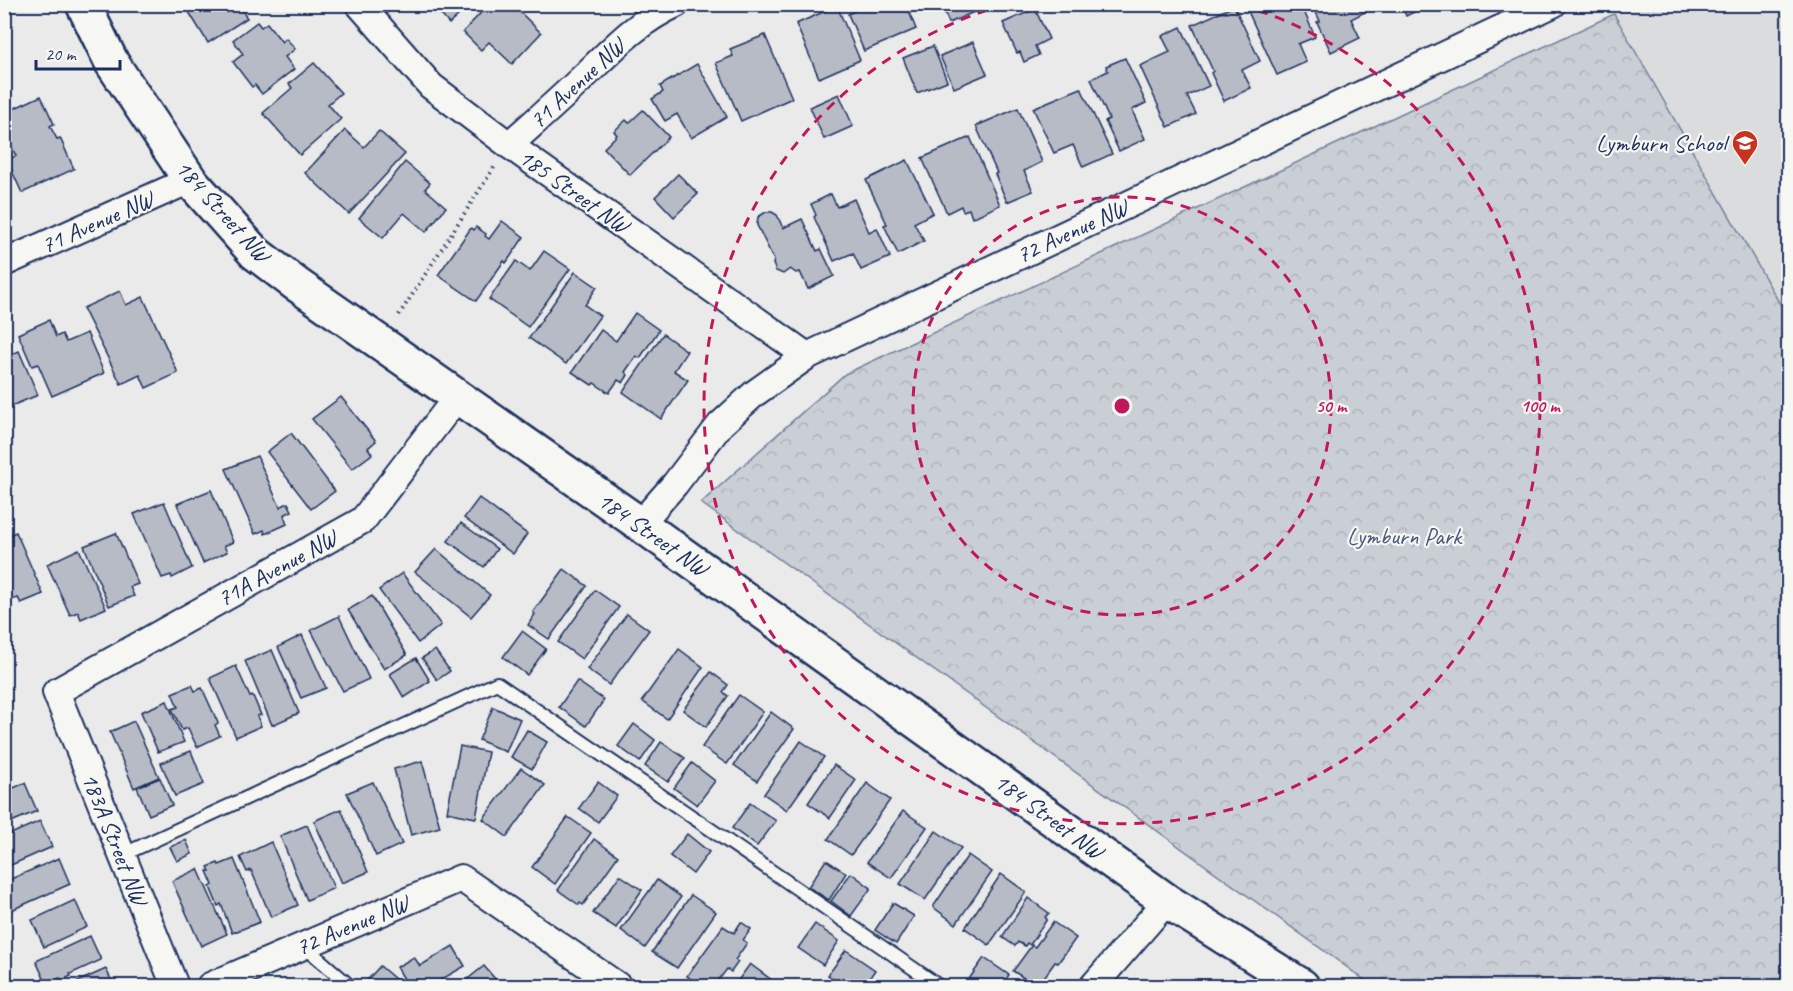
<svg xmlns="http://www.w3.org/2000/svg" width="1793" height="991" viewBox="0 0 1793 991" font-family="Caveat,sans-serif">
<defs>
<pattern id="forest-crowns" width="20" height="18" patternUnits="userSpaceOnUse" patternTransform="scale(1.5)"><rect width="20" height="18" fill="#caced5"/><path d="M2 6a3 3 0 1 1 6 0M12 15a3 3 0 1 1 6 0" fill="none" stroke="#adb1b9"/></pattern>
</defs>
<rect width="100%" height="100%" fill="#e9eae9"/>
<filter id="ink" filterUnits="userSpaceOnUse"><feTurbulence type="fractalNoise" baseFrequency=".0167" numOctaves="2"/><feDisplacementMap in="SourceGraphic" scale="12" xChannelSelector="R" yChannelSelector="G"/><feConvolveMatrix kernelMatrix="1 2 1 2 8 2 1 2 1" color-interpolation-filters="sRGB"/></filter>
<g filter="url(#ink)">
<!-- built -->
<polygon fill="#dadcde" points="1634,4 1788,5 1788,318 1614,14"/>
<!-- forest -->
<polygon fill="url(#forest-crowns)" stroke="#727e9a" stroke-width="1.5" points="1614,14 1788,318 1788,986 1373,986 701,503 845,374"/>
<!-- building -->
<g fill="#b6bbc6" stroke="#1b2f5e" stroke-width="1.5">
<polygon points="184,4 238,4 247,18 208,43"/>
<polygon points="432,4 471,4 449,24"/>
<polygon points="489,4 512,4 541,33 512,64 489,42 481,50 463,32"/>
<polygon points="869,4 906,4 916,29 864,51 848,14"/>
<polygon points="941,4 990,4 990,5 949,23"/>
<polygon points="1258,4 1301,4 1315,37 1298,44 1306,62 1277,75 1247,9"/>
<polygon points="1312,4 1364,4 1367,11 1351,19 1360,38 1331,52 1317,22 1320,21"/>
<polygon points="1401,4 1430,4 1406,16"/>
<polygon points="837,6 860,60 819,78 796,24"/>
<polygon points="1234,6 1260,61 1242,70 1251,88 1224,101 1211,73 1213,71 1192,25"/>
<polygon points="1035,9 1049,39 1035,46 1039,55 1024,62 1020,52 1017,53 1003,23"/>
<polygon points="257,22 261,27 267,23 282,42 286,38 295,49 285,57 294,69 262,94 255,85 252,87 233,62 243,54 233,40"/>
<polygon points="1181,27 1209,86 1187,96 1196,114 1168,127 1140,66 1170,52 1162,36"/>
<polygon points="765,35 792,98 741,121 716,63 733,56 730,49"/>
<polygon points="973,42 987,74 954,88 940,56"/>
<polygon points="933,46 947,81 917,93 903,58"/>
<polygon points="1125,58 1146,103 1132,110 1145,139 1119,151 1105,121 1109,119 1091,79 1108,71 1106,66"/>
<polygon points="314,63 341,93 328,104 341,119 300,155 263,113 292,88 289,84"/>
<polygon points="697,64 727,117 691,138 677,114 665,121 652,99 663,92 660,86"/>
<polygon points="1081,88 1112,154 1083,167 1073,145 1054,153 1033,108"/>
<polygon points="839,94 853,126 824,139 810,107"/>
<polygon points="41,96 54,124 50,126 57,139 60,138 74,169 22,193 7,160 16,156 4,131 4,113"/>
<polygon points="1018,108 1042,162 1024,171 1033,191 1007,202 995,174 997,173 976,126"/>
<polygon points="643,110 669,137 630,175 604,148 617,135 614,131 626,120 629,123"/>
<polygon points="345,130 364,147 379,131 405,154 349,214 305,173"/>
<polygon points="970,137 1000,205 972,218 969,209 963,211 961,206 947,213 922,158"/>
<polygon points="907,160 933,213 914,223 924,241 898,254 884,225 887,224 866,180"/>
<polygon points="405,162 430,183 425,189 446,207 426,232 404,213 383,238 359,218"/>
<polygon points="678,174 698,194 674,217 655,197"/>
<polygon points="831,194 837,207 854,199 869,232 877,228 890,257 861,270 853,253 834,261 814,217 816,215 811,204"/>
<polygon points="766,212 772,212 777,215 783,228 802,219 817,251 821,249 834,276 808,289 800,272 796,273 790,269 783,274 776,271 773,264 774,260 757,225 758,217"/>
<polygon points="502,221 524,237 506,263 504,261 476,301 438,275 471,228 474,230 476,227 486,234 485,236 489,239"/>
<polygon points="544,251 570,269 528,327 489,299 516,261 530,271"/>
<polygon points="575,272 597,287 585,305 600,316 566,364 529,338"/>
<polygon points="120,291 126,305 143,297 178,373 146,388 140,375 121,384 83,308"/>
<polygon points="635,313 659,330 640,358 636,356 625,372 628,375 623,383 618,380 609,393 594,383 592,385 572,372 601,330 616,341"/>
<polygon points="49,320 56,337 62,334 66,342 87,333 104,373 52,396 38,364 32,366 18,334"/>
<polygon points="663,334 687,351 674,371 688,380 661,419 623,392"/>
<polygon points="19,351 38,395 4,409 4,358"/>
<polygon points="341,397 376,441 368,448 372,454 352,469 312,419"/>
<polygon points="291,433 335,491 311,509 267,452"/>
<polygon points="257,456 280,507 288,503 292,511 284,515 287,524 265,534 264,530 255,534 226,469"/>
<polygon points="211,490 233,542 224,546 227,552 203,563 177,504"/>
<polygon points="479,498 527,534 513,554 464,518"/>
<polygon points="164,502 192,568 172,578 171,575 162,578 134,514"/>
<polygon points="461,523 497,549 484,567 448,541"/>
<polygon points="16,532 43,594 21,603 18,598 11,600 4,585 4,537"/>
<polygon points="116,533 138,584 130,587 134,596 109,606 84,546"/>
<polygon points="79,549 106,608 81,619 78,612 70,615 47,564"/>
<polygon points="436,549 490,595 471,617 415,572"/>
<polygon points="564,569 587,586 549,639 528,625 535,614 533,612"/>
<polygon points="402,573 441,625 418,643 379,590"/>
<polygon points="595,590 619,607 582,659 558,642"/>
<polygon points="372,596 407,655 384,669 348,610"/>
<polygon points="627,614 649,630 609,685 587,669"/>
<polygon points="339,616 369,679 343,691 311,630"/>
<polygon points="522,631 546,649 527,675 503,657"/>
<polygon points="302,635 326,688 301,698 278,647"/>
<polygon points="679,649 703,667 667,719 642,701"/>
<polygon points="272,650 299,713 272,725 245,661"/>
<polygon points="435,650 450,671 437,680 422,658"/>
<polygon points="416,658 430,681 404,698 390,674"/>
<polygon points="236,666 250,697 253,696 261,715 257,716 261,726 236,737 210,678"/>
<polygon points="711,672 728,685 723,692 728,696 706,727 683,710"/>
<polygon points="577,681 604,700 586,726 559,707"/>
<polygon points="192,685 195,691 202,688 218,723 215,725 220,736 197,747 188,728 182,730 172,709 178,707 172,693"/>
<polygon points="739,695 763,712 727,764 702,747"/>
<polygon points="167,701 184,742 158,752 141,712"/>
<polygon points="493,707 520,719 506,752 479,740"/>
<polygon points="771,712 794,729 757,781 734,765"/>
<polygon points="134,721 159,777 134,788 110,732"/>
<polygon points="634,724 655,740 640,762 618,746"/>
<polygon points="527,730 547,742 532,769 511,757"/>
<polygon points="801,741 824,757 787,810 764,794"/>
<polygon points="661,742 685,758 668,782 645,766"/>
<polygon points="460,746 488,752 476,818 447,812"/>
<polygon points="191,751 204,784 175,796 161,763"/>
<polygon points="422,761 440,827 411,835 394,769"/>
<polygon points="692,763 715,781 697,805 674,788"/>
<polygon points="834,765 856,780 830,818 808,803"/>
<polygon points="521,768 545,785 507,837 483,819"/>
<polygon points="160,778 172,805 149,815 137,787"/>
<polygon points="373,782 402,844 376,856 347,793"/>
<polygon points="598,782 617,796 598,822 579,808"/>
<polygon points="25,783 37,811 4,825 4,792"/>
<polygon points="867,783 890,800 851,855 828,839"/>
<polygon points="750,803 776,821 757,846 732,828"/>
<polygon points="341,809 368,872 342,883 314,821"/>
<polygon points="903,811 927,827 891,878 867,862"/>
<polygon points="568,817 591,833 555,884 532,867"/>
<polygon points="40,821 52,847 4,868 4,837"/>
<polygon points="307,825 334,888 307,900 280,836"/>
<polygon points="936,831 961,848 925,900 900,884"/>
<polygon points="687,834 709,852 693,874 670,856"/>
<polygon points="594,839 618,856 583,905 580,903 579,905 558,890"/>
<polygon points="186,840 192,854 177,861 170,847"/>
<polygon points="271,842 298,905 271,917 251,870 247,872 240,857"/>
<polygon points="968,855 992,872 956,924 933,907"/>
<polygon points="59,858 70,884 7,912 4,908 4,882"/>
<polygon points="234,859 260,922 232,933 221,904 218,906 210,887 213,885 207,871 210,871 208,867 218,863 219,865"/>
<polygon points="826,860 846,873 829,900 808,887"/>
<polygon points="198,869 227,934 201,946 172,881"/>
<polygon points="851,873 871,888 851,916 831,901"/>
<polygon points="1001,874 1026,892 989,945 965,928"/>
<polygon points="620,875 642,890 616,928 593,913"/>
<polygon points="657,880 681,897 645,948 621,930"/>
<polygon points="691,895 716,912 677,968 652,952"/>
<polygon points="1028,898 1049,913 1045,917 1047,919 1030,945 1027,943 1025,946 1018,942 1015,946 1002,937"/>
<polygon points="75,900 87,927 44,947 32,920"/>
<polygon points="893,903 914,916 896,944 875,930"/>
<polygon points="741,922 751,929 743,940 747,943 735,960 738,962 731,972 727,969 714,986 701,986 687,976 723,926 734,933"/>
<polygon points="1053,922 1076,938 1058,963 1055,962 1038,986 1036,986 1013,971 1032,945 1035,947"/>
<polygon points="815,924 839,941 823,965 798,948"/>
<polygon points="90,936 101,960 70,974 71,976 61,981 60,978 47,985 36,961"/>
<polygon points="453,946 465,966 430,986 408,986 397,967 414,957 420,966"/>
<polygon points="846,950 875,970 864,986 844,986 828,975"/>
<polygon points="984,958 1009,975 1001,986 964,986"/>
<polygon points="750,964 773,981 769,986 734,986"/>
<polygon points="380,966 402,985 401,986 362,986"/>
<polygon points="484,966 501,986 459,986"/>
<polygon points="106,969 114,986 68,986"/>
</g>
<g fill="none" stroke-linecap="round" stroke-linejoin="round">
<!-- lane casing -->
<g stroke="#1b2f5e" stroke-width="16">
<g id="lane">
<polyline points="122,855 497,683 939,986"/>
<polyline points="304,946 350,986"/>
</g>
</g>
<!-- street casing -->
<g stroke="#1b2f5e" stroke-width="30">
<g id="street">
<polyline points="359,4 431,86 509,145 807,356"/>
<path d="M509 145C531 125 553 106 575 85 608 54 634 23 676 4"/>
<polyline points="4,263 190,180"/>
<polyline points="640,524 675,484 720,425 755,393 807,356 1553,4"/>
<polyline points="175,986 56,692 363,520 458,396"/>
<polyline points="210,986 461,878 618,986"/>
<polyline points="1093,986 1167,901"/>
</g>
</g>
<!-- secondary casing -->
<g stroke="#1b2f5e" stroke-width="38">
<polyline id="secondary" points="83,4 112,63 190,180 255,253 296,284 640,524 1167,901 1302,986"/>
</g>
<!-- path -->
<polyline stroke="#1b2f5e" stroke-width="4" stroke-dasharray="1.5 4.5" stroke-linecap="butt" points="399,315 495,166"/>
<!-- lane -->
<use href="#lane" stroke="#f6f6f2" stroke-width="12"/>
<!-- street -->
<use href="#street" stroke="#f6f6f2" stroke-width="26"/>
<!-- secondary -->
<use href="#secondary" stroke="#f6f6f2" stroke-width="33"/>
</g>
</g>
<!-- distance rings -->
<g fill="none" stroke="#c2185b" stroke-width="3" stroke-dasharray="10 8">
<circle cx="1122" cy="406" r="209"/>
<path d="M1241 5A418 418 0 1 1 1003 5"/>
</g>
<!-- icons -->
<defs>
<g id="school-pin" transform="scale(1.35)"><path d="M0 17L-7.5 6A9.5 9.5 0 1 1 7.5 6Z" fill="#c8321e" stroke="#f6f6f2"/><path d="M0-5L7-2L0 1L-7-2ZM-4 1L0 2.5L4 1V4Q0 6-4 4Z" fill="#fff"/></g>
</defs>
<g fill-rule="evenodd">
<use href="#school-pin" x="1745" y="143"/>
</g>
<g text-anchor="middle" stroke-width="4.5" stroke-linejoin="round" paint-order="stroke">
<!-- street labels -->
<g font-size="24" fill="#1b2f5e" stroke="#f6f6f2">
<text transform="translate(577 83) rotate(-43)" y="8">71 Avenue NW</text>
<text transform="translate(574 191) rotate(35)" y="8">185 Street NW</text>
<text transform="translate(223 211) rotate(48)" y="8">184 Street NW</text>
<text transform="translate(97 222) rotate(-24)" y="8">71 Avenue NW</text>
<text transform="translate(1072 231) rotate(-25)" y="8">72 Avenue NW</text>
<text transform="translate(653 534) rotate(35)" y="8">184 Street NW</text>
<text transform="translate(277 568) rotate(-29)" y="8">71A Avenue NW</text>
<text transform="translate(1049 816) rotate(36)" y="8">184 Street NW</text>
<text transform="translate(115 839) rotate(68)" y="8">183A Street NW</text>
<text transform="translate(352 925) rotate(-23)" y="8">72 Avenue NW</text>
</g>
<!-- poi labels -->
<g font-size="24" fill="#1b2f5e" stroke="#f6f6f2" text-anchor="end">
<text x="1726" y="151">Lymburn School</text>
</g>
<!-- park labels -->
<g font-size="24" fill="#47577c" stroke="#f6f6f2">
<text x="1404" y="544">Lymburn Park</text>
</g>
</g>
<circle cx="1122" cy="406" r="9" fill="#c2185b" stroke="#f6f6f2" stroke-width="3"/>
<g font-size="18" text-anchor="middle" font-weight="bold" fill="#c2185b" stroke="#f6f6f2" stroke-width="4.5" stroke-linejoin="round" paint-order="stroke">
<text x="1331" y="412">50 m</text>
<text x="1540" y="412">100 m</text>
</g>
<!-- margin -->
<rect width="1793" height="991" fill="none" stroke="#f6f6f2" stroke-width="24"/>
<rect x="12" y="12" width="1769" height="967" fill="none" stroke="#1b2f5e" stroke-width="2" filter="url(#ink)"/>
<!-- scale -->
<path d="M36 60v9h84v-9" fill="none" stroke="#1b2f5e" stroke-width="3"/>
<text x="45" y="60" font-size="18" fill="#1b2f5e" stroke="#f6f6f2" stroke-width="4.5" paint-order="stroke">20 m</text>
</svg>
